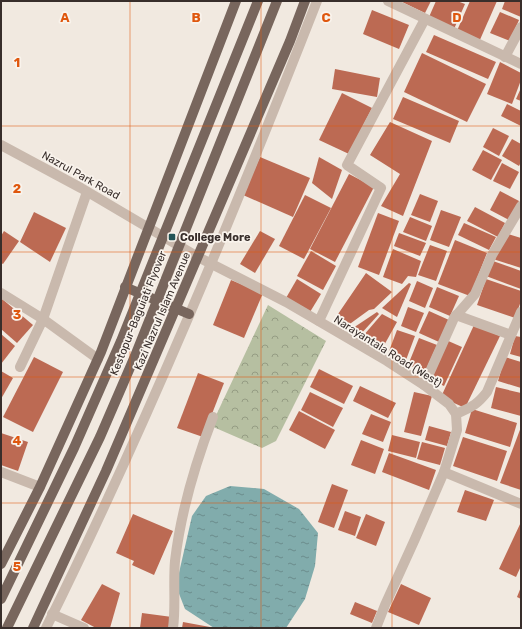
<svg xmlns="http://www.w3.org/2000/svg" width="522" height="629" viewBox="0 0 522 629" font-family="Rubik,sans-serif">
<defs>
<pattern id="forest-crowns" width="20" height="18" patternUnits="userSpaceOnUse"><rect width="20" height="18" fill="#b6bfa1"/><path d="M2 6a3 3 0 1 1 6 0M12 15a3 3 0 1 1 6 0" fill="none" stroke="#959c83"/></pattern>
<pattern id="water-ripples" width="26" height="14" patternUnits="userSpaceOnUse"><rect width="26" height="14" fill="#81acac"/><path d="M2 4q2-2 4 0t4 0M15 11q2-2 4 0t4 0" fill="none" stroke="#6b8c8c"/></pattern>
</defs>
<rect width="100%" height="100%" fill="#f1e9e0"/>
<!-- forest -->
<polygon fill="url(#forest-crowns)" points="268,305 326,341 276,441 262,448 211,426"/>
<!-- water -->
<polygon fill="url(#water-ripples)" points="230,486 264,489 299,509 318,533 315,566 305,599 286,628 214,628 185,609 176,586 192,516 206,496"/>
<!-- building -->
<g fill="#bc6a53">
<polygon points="400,1 431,1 425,13"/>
<polygon points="436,1 457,1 465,4 454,29 429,17"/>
<polygon points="470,1 497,1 479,42 456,33"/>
<polygon points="505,1 521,1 521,17 502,9"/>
<polygon points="372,10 409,25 399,49 363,34"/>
<polygon points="500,12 519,20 510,41 490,33"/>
<polygon points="434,35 496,62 488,79 426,52"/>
<polygon points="422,53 486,84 467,122 404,92"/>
<polygon points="500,62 521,73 521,80 512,104 487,94"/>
<polygon points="335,69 380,78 377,97 332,89"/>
<polygon points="521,88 521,101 516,99"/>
<polygon points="342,93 372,108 349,154 319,140"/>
<polygon points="403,97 459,121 450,143 393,119"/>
<polygon points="507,104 521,111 521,126 501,116"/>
<polygon points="390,122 432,141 403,216 381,206 400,174 370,155"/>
<polygon points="493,128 509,136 499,156 483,147"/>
<polygon points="512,139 521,144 521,162 519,166 502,156"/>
<polygon points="483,150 502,160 491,180 472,170"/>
<polygon points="260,157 310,178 293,217 243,195"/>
<polygon points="319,157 342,170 332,199 312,183"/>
<polygon points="502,163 519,172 510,189 493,181"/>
<polygon points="349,174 374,187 335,262 310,249"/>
<polygon points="500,191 519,201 509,220 490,210"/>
<polygon points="420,194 438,201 430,222 411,215"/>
<polygon points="305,195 331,208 304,259 279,246"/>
<polygon points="475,207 505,223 498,237 467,221"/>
<polygon points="441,210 461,217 449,247 430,240"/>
<polygon points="34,212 66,228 50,262 20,242"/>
<polygon points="378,213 399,221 379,275 358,267"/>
<polygon points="410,217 432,226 426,241 403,232"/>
<polygon points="464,223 496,237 489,250 458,235"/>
<polygon points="4,231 19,241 3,264 1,263 1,236"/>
<polygon points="260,231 275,239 255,273 240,264"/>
<polygon points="399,233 426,243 420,256 394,246"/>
<polygon points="508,234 521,238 521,268 493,259"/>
<polygon points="455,240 487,253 470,296 438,284"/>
<polygon points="430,245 447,251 436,281 418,275"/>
<polygon points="393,249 421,261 416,277 408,276 402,284 383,277"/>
<polygon points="311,251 336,266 323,290 297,276"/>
<polygon points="493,261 521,271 521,289 486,276"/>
<polygon points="366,273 392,292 374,309 369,310 347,326 336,317"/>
<polygon points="297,279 321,294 310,312 286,298"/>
<polygon points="486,279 521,291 521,301 515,318 477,305"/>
<polygon points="231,280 263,293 244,338 213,325"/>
<polygon points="417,281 433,288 425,308 409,301"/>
<polygon points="409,283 411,284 397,317 382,308"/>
<polygon points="437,287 459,296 450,316 429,307"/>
<polygon points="1,298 33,325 17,343 1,329"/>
<polygon points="408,307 424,313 416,332 401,326"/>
<polygon points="429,311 449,320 439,342 419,333"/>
<polygon points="377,312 379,314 360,335 350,330"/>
<polygon points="382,314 397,322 382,349 363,336"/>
<polygon points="474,325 500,336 465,408 441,397"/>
<polygon points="397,330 415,336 406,360 388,354"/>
<polygon points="1,334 15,346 1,364"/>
<polygon points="515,336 521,337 521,357 510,354"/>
<polygon points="419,338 437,345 425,372 408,365"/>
<polygon points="446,340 462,347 444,386 429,379"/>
<polygon points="34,357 63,372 33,432 3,417"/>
<polygon points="505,357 521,362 521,388 498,381"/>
<polygon points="319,369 353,386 344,404 310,387"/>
<polygon points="1,371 13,378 1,399"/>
<polygon points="198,373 224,383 203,437 177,428"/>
<polygon points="360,386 396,403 388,418 353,401"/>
<polygon points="496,387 521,393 521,416 491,408"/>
<polygon points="310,392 343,408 333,427 301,410"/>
<polygon points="414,392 432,396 421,436 404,432"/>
<polygon points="472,409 517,423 510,447 465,433"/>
<polygon points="299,411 335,430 325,449 289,430"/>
<polygon points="371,414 391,422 383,442 362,434"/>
<polygon points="429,426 451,432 447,446 425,440"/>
<polygon points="521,427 521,490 500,483"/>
<polygon points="1,433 28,442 18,471 1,465"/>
<polygon points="392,435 420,442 416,458 388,451"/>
<polygon points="463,437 507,451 497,481 453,466"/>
<polygon points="361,440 384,449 375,474 351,465"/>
<polygon points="422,442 445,448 440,465 417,459"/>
<polygon points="389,453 436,470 429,490 382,472"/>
<polygon points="332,484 348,490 334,528 318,522"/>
<polygon points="465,490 494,500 486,521 457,512"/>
<polygon points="345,511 361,517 355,536 338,530"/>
<polygon points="133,514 173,531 154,575 132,565 134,561 116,553"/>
<polygon points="366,514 385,522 376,546 356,538"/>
<polygon points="521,522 521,566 516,577 499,569"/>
<polygon points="102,584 120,593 110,628 96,628 81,620"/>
<polygon points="401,584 431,598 419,625 388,612"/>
<polygon points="521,587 521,599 517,597"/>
<polygon points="355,602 377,611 372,623 350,614"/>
<polygon points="142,613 172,617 170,628 140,628"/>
<polygon points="183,622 210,627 210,628 182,628"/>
</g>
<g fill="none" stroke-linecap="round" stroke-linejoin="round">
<!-- minor -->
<g stroke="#c9b9ad" stroke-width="10">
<polyline points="388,1 521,64"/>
<polyline points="505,57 521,27"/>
<polyline points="1,145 81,188 198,257 286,302 387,361 424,385 449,404 456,414 457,430 444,472 521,504"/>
<polyline points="1,293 43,319 98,359"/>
<polyline points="456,315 511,335"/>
<polyline points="319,321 381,188 347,165 425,19"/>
<polyline points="20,367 43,319 87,192"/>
<polyline points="424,385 454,318 475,294 492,255 521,206"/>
<path d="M456 414C471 407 476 406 487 392L521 312"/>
<polyline points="1,472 40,487"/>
<polyline points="52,614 84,628"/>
<path d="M173 628C176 606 173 583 175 561 181 510 195 464 213 417"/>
<polyline points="376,628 385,605 415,539 444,472"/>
</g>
<!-- tertiary -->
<path stroke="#c9b9ad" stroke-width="10" d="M46 628C147 424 234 213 317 1"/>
<!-- primary -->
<g stroke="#78665d" stroke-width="10">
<polyline points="125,287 189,314"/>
<polyline points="1,564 40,487 101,352 236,1"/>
<polyline points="1,599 74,448 121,341 258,1"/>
<polyline points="7,628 100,437 135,356 277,1"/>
<polyline points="33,628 106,471 290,41 305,1"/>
</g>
</g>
<!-- grid -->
<path fill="none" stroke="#df570e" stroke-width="1" stroke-opacity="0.55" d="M130 1V628M261 1V628M392 1V628M1 126H521M1 252H521M1 377H521M1 503H521"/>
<!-- markers -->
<rect fill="#235456" stroke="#f9f3ec" stroke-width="1.5" x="168" y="233" width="8" height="8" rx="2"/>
<g text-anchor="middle" stroke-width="3.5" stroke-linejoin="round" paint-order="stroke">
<!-- street labels -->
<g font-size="11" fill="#382e2b" stroke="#f9f3ec">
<text transform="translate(81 175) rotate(29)" y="4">Nazrul Park Road</text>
<text transform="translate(162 311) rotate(-67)" y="4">Kazi Nazrul Islam Avenue</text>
<text transform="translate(138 313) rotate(-68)" y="4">Kestopur-Baguiati Flyover</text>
<text transform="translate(388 351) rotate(32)" y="4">Narayantala Road (West)</text>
</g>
<!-- poi labels -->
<g font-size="11" font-weight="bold" fill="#382e2b" stroke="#f9f3ec" text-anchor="start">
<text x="180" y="241">College More</text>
</g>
</g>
<g font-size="13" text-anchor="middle" font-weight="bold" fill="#df570e" stroke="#f9f3ec" stroke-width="3.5" stroke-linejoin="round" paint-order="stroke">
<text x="65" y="22">A</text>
<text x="196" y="22">B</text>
<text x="326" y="22">C</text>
<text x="457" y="22">D</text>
<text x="17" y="67">1</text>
<text x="17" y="193">2</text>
<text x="17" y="319">3</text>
<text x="17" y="445">4</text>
<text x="17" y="571">5</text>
</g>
<!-- border -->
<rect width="522" height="629" fill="none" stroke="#382e2b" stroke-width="4"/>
</svg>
